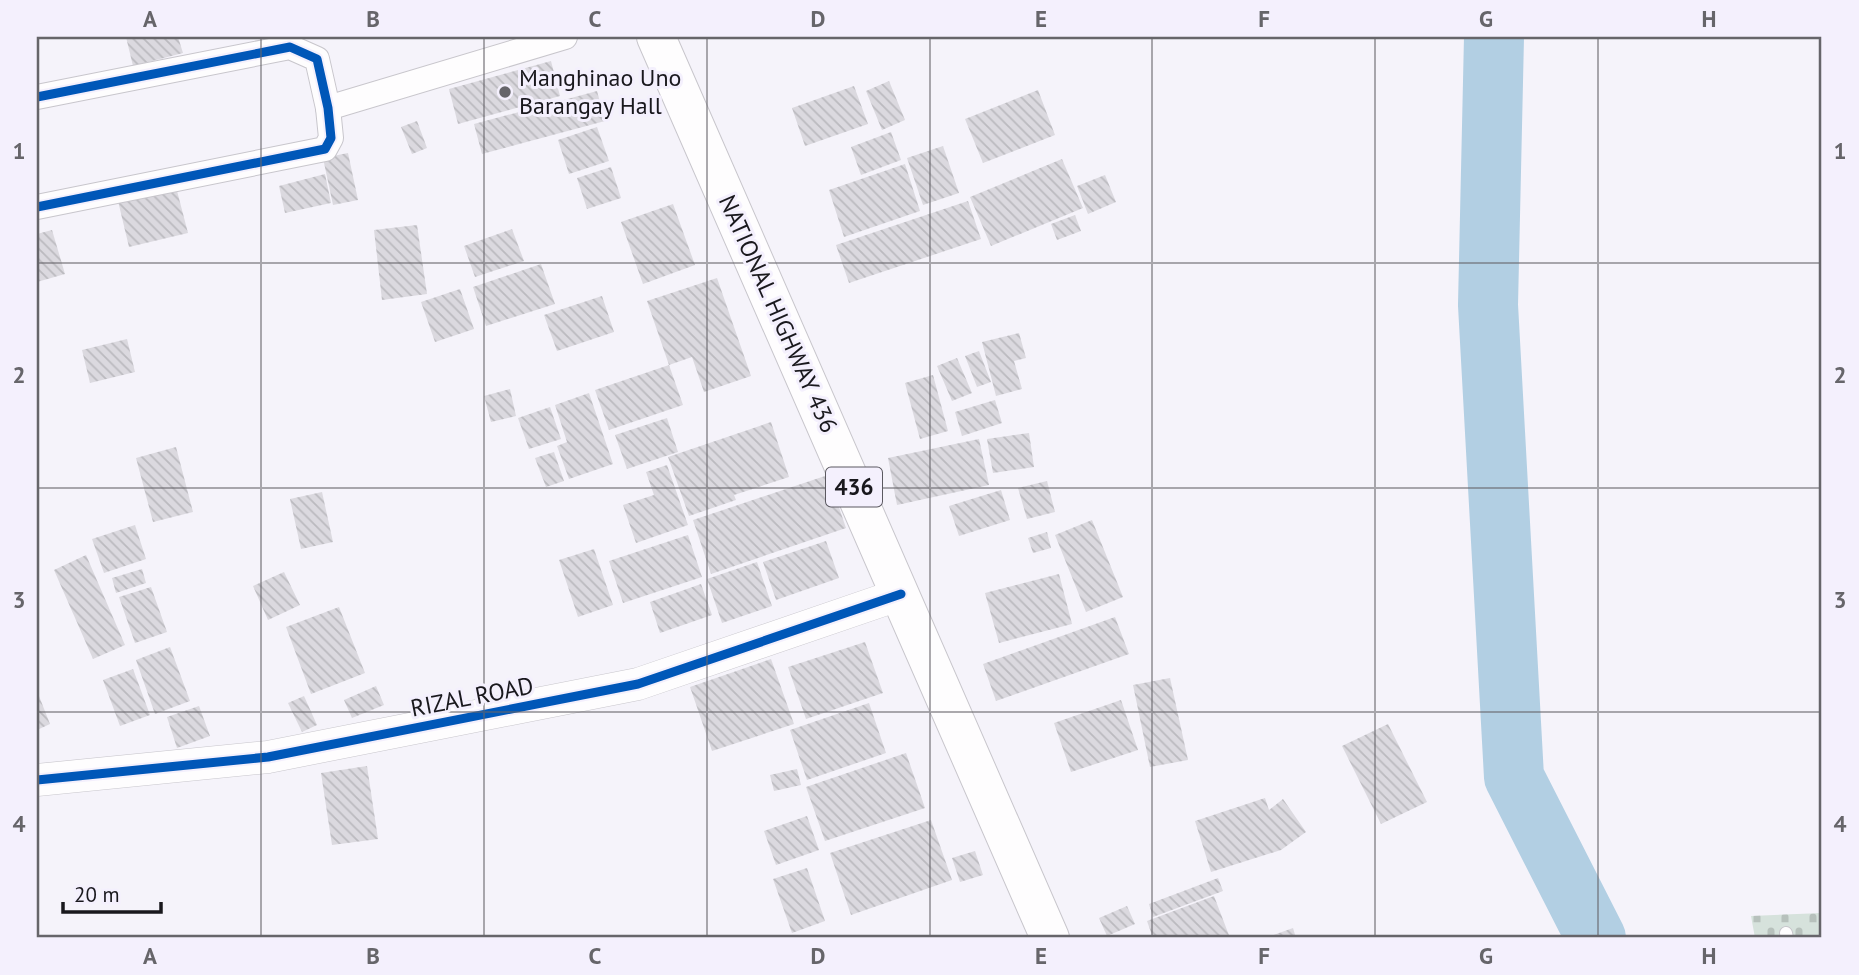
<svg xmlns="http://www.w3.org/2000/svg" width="1859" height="975" viewBox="0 0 1859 975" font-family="'PT Sans',sans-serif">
<defs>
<pattern id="cemetery-stones" width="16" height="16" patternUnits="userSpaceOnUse" patternTransform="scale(1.75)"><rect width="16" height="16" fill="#d6e2dc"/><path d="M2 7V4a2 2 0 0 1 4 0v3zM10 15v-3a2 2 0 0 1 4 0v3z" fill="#b7c1bc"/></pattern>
<pattern id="building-back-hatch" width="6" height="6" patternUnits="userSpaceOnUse" patternTransform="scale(1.75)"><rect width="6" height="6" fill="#dbd9df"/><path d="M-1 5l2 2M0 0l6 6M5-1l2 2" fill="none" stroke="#bbbabf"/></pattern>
</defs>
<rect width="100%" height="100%" fill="#f5f3fa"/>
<!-- cemetery -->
<polygon fill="url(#cemetery-stones)" points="1822,913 1822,938 1755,938 1751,916"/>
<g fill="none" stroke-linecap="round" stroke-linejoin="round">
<!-- river -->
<polyline stroke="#b2cfe3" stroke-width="60" points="1494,37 1488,305 1514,777 1596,938"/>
</g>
<!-- building -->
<g fill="url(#building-back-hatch)">
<polygon points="126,37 178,37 183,53 133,66"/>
<polygon points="551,61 560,96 458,124 449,89"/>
<polygon points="889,81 905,120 882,130 866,91"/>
<polygon points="854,86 868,124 805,146 792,108"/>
<polygon points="1038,90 1055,135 983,163 965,119"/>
<polygon points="597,91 605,121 482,154 474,124"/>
<polygon points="417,121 427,148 412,154 401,127"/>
<polygon points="597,127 609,161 569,174 558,140"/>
<polygon points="891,132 901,160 861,175 851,147"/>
<polygon points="943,146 959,193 923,205 907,158"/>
<polygon points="348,153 358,200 333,205 323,158"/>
<polygon points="1062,159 1083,208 991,246 970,197"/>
<polygon points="905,164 920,211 844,237 829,190"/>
<polygon points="611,167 621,198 587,209 577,178"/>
<polygon points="325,174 331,203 285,213 279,186"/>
<polygon points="1105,175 1116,202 1088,214 1077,186"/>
<polygon points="176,187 188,233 129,247 118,201"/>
<polygon points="968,201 981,239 849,283 836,245"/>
<polygon points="673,204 695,265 643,284 621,222"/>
<polygon points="1075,215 1081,231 1057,240 1051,224"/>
<polygon points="417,225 427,294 382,300 374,230"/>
<polygon points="512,229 524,261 475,277 464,246"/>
<polygon points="52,230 65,274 37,282 37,234"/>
<polygon points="541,264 555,304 486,326 473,287"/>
<polygon points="717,278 751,376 704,392 692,357 669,365 647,301"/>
<polygon points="460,289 474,329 435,342 421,302"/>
<polygon points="602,296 614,332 557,351 544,315"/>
<polygon points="1019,333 1026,358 1014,361 1022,389 996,396 982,342"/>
<polygon points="127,339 135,372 90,383 82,350"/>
<polygon points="979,351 991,382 977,387 965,356"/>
<polygon points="957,358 972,393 952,401 937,366"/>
<polygon points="669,365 683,405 609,430 595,390"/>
<polygon points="933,375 948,431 920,439 905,383"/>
<polygon points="510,389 516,416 491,422 484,396"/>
<polygon points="589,393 613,464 569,479 557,446 567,442 555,405"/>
<polygon points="995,400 1002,423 962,436 955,412"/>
<polygon points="550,407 561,439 529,449 518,418"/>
<polygon points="667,418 678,452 627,469 615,435"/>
<polygon points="771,422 789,477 734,495 736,500 689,516 668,457"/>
<polygon points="1029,433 1034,467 993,473 987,439"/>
<polygon points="979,439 989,485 897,505 888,458"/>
<polygon points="176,447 193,512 153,522 136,458"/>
<polygon points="554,452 564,481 546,487 535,458"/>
<polygon points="667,465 688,525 636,543 623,505 654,495 646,472"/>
<polygon points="828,475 846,528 711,574 693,520"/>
<polygon points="1047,481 1055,512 1027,519 1018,488"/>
<polygon points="1001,490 1010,520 959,536 949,506"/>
<polygon points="322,492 333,542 301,549 290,499"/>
<polygon points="1092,520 1123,597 1086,612 1055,535"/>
<polygon points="135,525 146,559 104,573 92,539"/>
<polygon points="1047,532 1051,548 1033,553 1028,538"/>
<polygon points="688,535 702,577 623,603 609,561"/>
<polygon points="826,541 839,578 776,600 763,562"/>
<polygon points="594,549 613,605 578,617 559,560"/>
<polygon points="86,555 125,645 93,659 54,570"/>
<polygon points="757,562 772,606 722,623 707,579"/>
<polygon points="142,569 146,583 116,593 112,578"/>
<polygon points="284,572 300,605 268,620 253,586"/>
<polygon points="1059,574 1072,624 999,643 985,593"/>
<polygon points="701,584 712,615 660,633 650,602"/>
<polygon points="151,587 167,632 135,643 119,597"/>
<polygon points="339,607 365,673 311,694 286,627"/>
<polygon points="1115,617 1129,654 996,701 983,664"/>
<polygon points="865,642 883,693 806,719 788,667"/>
<polygon points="170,647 190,701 155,714 136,660"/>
<polygon points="771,659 794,724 712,751 690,687"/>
<polygon points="133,669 150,715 120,726 103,680"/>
<polygon points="1170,678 1188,760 1150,767 1133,685"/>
<polygon points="376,686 384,705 352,718 344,700"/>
<polygon points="39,696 50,724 37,730 37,697"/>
<polygon points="304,696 317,725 302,732 288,703"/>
<polygon points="1121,700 1138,750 1071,772 1054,723"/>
<polygon points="869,703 886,753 807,780 790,730"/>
<polygon points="199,706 210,736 177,748 167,717"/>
<polygon points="1388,724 1427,802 1381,824 1342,746"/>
<polygon points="906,753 925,808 825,841 806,787"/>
<polygon points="367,766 378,839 332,845 321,773"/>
<polygon points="797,769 801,785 774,791 770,775"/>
<polygon points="1265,798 1269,810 1283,799 1306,832 1281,850 1211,872 1195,821"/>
<polygon points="807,816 819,850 776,865 764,831"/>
<polygon points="931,820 952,880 851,915 830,853"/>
<polygon points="975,851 983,875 960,882 952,858"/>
<polygon points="807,868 825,921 792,933 773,879"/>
<polygon points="1218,878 1223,891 1153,917 1149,904"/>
<polygon points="1214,896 1230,938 1153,938 1147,921"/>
<polygon points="1127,906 1135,924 1107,936 1099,918"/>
<polygon points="1293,928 1296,938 1265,938"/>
</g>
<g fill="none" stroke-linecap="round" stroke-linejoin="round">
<!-- service casing -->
<g stroke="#c8c6cc" stroke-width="14">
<polyline id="service" points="1786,933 1787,938"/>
</g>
<!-- minor casing -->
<g stroke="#c8c6cc" stroke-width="26">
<g id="minor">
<polyline points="37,97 290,47 317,59 328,108 331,138 325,149 37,207"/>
<polyline points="328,108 565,37"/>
</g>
</g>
<!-- tertiary casing -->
<g stroke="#c8c6cc" stroke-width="33">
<polyline id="tertiary" points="37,780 268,757 638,684 901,594"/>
</g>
<!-- primary casing -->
<g stroke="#c8c6cc" stroke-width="40">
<polyline id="primary" points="656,37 1050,938"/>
</g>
<!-- service -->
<use href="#service" stroke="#fefdfe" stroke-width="12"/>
<!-- minor -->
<use href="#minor" stroke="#fefdfe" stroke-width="24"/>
<!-- tertiary -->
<use href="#tertiary" stroke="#fefdfe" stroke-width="32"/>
<!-- primary -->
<use href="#primary" stroke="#fefdfe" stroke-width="38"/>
<!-- cycleway casing -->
<g stroke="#f4f0fd" stroke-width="13">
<g id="cycleway">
<polyline points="37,97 290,47 317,59 328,108 331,138 325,149 37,207"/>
<polyline points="37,780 268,757 638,684 901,594"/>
</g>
</g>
<!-- cycleway -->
<use href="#cycleway" stroke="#0057b8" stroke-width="9"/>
</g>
<!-- grid -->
<path fill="none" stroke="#66656a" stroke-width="2" stroke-opacity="0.55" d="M261 37V938M484 37V938M707 37V938M930 37V938M1152 37V938M1375 37V938M1598 37V938M37 263H1822M37 488H1822M37 712H1822"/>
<!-- markers -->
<circle fill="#66656a" stroke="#f4f0fd" stroke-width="2.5" cx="505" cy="92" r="7"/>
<g text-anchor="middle" stroke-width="6" stroke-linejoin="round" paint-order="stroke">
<!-- shield labels -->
<rect fill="#f4f0fd" stroke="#5b5960" stroke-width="2" x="826" y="467.5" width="56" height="39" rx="5"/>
<g font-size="23" font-weight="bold" fill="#19181d">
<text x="854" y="495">436</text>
</g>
<!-- poi labels -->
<g font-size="24" fill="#19181d" stroke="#f4f0fd" text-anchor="start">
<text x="519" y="86">Manghinao Uno<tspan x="519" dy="28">Barangay Hall</tspan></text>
</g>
<!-- street labels -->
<g font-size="24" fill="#19181d" stroke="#f4f0fd">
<text transform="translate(778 314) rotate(66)" y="8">NATIONAL HIGHWAY 436</text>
<text transform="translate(472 697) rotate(-11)" y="8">RIZAL ROAD</text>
</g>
</g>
<!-- border -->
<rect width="1859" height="975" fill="none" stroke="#f4f0fd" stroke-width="77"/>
<!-- scale -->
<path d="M63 902v10h98v-10" fill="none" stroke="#19181d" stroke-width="3.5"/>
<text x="74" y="902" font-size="21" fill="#19181d" stroke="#f4f0fd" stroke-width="5" paint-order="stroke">20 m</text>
<rect x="38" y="38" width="1782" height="898" fill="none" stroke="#66656a" stroke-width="2.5"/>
<g font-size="23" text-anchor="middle" font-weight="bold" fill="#66656a">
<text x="150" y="27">A</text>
<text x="373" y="27">B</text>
<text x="595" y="27">C</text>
<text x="818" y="27">D</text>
<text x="1041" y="27">E</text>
<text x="1264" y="27">F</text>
<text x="1486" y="27">G</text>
<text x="1709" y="27">H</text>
<text x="19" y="159">1</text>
<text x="1840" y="159">1</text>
<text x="19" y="383">2</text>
<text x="1840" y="383">2</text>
<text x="19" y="608">3</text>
<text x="1840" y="608">3</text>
<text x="19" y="832">4</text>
<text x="1840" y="832">4</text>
<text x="150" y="964">A</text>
<text x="373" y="964">B</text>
<text x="595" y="964">C</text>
<text x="818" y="964">D</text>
<text x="1041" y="964">E</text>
<text x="1264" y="964">F</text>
<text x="1486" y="964">G</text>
<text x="1709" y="964">H</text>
</g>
</svg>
